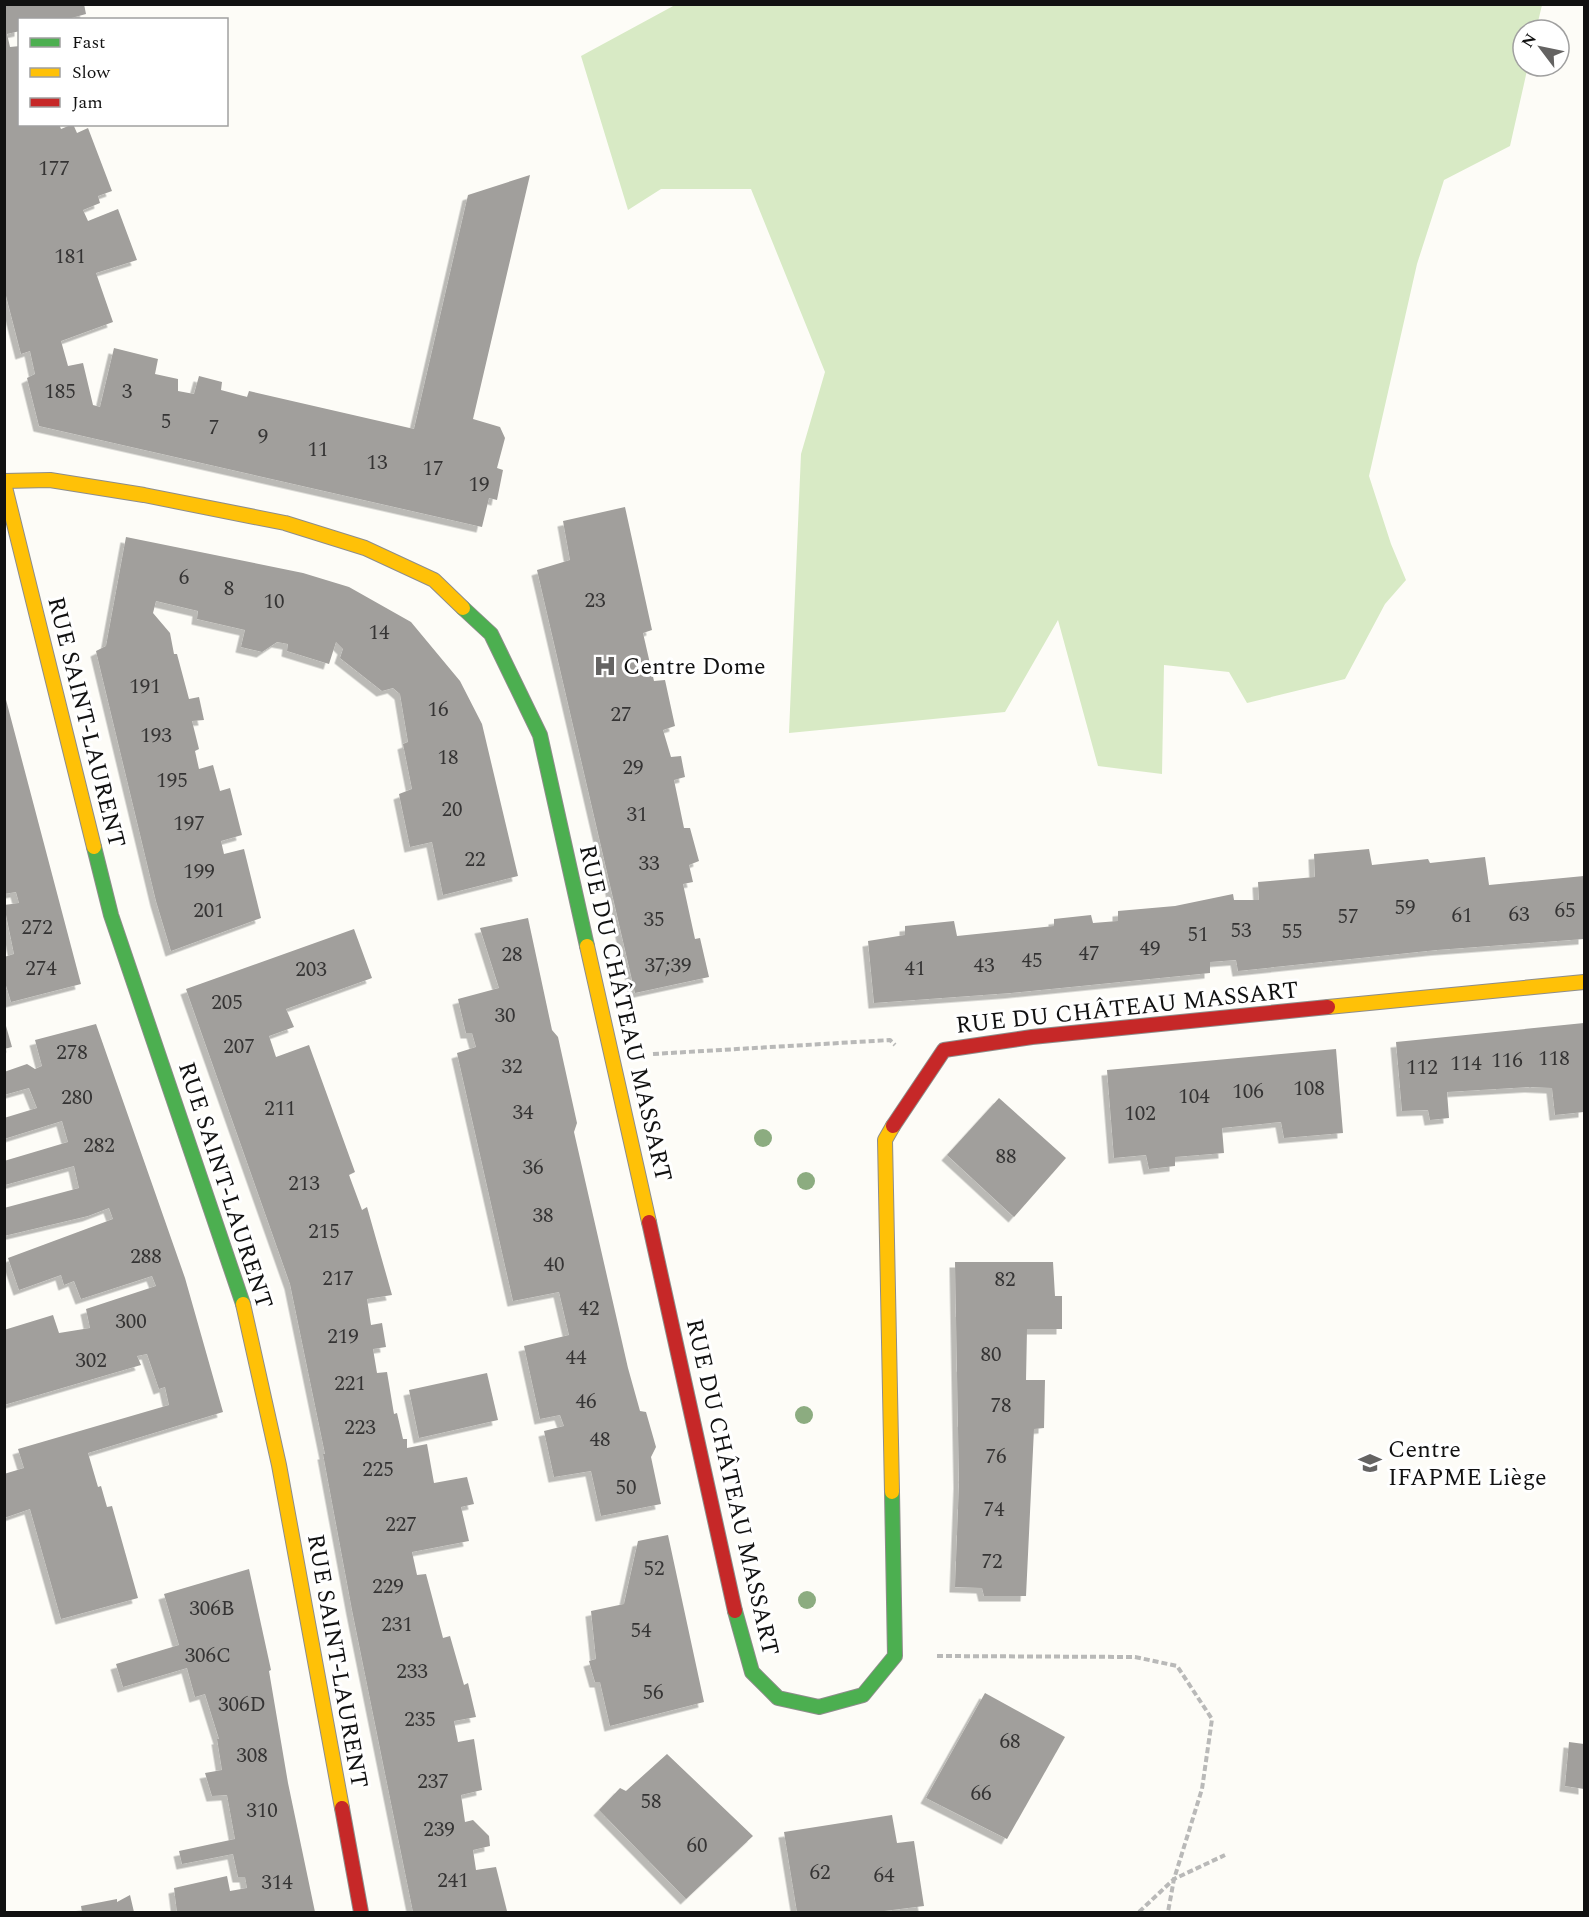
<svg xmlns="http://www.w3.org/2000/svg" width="1589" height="1917" viewBox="0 0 1589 1917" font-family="Spectral,serif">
<defs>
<filter id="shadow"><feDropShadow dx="-5.5" dy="5.5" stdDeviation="0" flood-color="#0004"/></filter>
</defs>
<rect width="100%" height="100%" fill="#fdfcf7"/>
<!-- forest -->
<polygon fill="#d8eac5" points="675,5 1542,5 1536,30 1523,30 1523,66 1528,66 1510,146 1444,180 1417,264 1369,476 1391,544 1406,580 1385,604 1345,679 1247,703 1229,672 1164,665 1162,774 1098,766 1058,620 1005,712 789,733 801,454 825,372 751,189 661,189 628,210 581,56"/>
<!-- building -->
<g fill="#a19f9c" filter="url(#shadow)">
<polygon points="4,4 84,4 86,14 64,20 20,20 20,31 7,34 10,47 20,46 20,124 59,124 61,129 73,124 77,133 88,128 112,191 98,196 100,203 83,210 88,221 118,209 137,260 96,273 113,322 61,341 68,366 83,363 93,405 100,407 114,348 158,359 155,374 178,379 178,391 194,394 199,376 222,382 221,390 247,397 249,391 414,429 468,195 530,175 473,419 500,427 505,438 497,468 503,470 497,500 489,498 482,527 39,426 27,378 35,374 30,351 21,354 4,288"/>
<polygon points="625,507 652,630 643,633 654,681 665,680 675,726 663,730 671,757 681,756 685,777 674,780 684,828 690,828 699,861 689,865 693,882 683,884 695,939 700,938 709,977 635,993 537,570 570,560 563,521"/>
<polygon points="126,537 303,573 349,587 411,622 460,681 482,724 518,876 443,895 432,842 410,847 399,794 412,789 403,744 408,742 400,694 393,688 382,691 340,658 343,649 336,642 329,664 287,651 288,644 277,642 262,652 241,647 245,630 197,619 198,611 156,601 153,613 170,633 174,654 177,654 189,699 199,697 204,720 192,721 199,749 195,751 199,769 213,765 220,791 230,788 242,835 221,841 224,854 244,849 261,918 171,951 156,901 96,651 106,646"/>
<polygon points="5,696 81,984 11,1002 4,979 4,957 14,954 4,905 19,903 16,892 4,894"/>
<polygon points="1369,849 1372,865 1428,859 1430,863 1485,857 1489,885 1584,876 1584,939 1437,950 1238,971 1236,960 1210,962 1210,973 1011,993 874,1003 868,941 905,935 905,926 954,921 957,936 1054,926 1054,919 1091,915 1093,923 1118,921 1118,911 1175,906 1233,894 1234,900 1259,900 1258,882 1315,877 1314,854"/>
<polygon points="528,918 552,1030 558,1037 577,1123 574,1132 628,1368 640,1411 646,1412 656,1447 651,1457 661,1504 601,1516 591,1471 554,1477 544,1431 564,1426 560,1415 540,1419 524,1346 569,1335 559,1292 513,1301 457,1053 476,1047 472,1033 466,1033 458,999 499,988 480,928"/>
<polygon points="354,929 372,978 286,1009 294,1027 269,1036 276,1057 309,1045 355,1172 349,1175 362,1210 367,1207 392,1295 367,1299 371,1325 382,1323 386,1347 373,1349 377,1373 387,1372 394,1414 397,1413 403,1439 407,1439 407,1448 427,1444 434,1483 467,1477 474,1504 461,1507 469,1541 412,1552 417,1575 426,1574 443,1638 450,1636 464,1685 468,1683 476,1717 454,1721 458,1742 474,1739 482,1790 461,1795 465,1822 473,1820 489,1836 490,1846 473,1850 476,1870 496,1867 507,1911 500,1912 413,1912 352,1610 323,1454 325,1454 290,1284 186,989"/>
<polygon points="4,1019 12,1047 4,1049"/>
<polygon points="1584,1023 1584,1112 1555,1115 1552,1088 1530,1087 1447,1092 1449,1118 1430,1120 1428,1110 1402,1111 1396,1042"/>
<polygon points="96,1024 185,1278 223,1412 88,1453 98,1487 101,1486 107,1507 112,1506 138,1598 61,1619 30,1509 4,1518 4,1474 24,1468 18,1449 169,1405 165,1387 159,1389 147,1354 137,1356 141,1365 4,1405 4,1330 53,1315 59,1333 90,1328 86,1309 156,1286 152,1276 81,1299 74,1281 64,1285 61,1275 19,1290 8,1258 113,1219 109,1208 88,1216 4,1236 4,1208 79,1188 74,1166 5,1185 4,1161 68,1142 62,1121 4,1139 4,1118 37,1108 29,1088 4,1095 4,1072 27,1064 35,1069 42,1066 35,1040"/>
<polygon points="1336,1049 1343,1133 1284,1138 1281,1122 1222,1128 1224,1153 1175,1157 1175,1166 1149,1169 1146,1155 1114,1158 1107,1070"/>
<polygon points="999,1098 1066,1158 1014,1217 947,1155"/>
<polygon points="955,1262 1053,1262 1055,1296 1062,1296 1062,1329 1027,1329 1026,1380 1045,1380 1044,1428 1034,1429 1026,1596 984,1596 982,1588 955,1587 959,1483"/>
<polygon points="487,1373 498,1420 419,1438 409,1390"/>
<polygon points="668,1535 704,1702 610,1726 600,1682 595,1682 589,1661 596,1659 591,1611 624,1604 638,1541"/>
<polygon points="249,1569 271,1670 269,1671 288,1783 315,1912 177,1912 174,1888 227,1876 230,1891 247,1888 245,1877 238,1877 233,1854 182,1864 179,1851 235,1839 227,1795 212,1796 205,1773 222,1770 217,1739 219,1739 205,1694 195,1697 187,1668 123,1687 116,1664 179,1645 164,1594"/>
<polygon points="985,1693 1065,1737 1007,1839 926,1798"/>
<polygon points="1569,1742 1584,1744 1584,1789 1565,1786"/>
<polygon points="667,1754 753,1836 686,1899 599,1810 620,1788 626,1791"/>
<polygon points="892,1815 897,1843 914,1841 924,1906 876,1912 797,1912 784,1832"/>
<polygon points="130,1895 134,1912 82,1912 81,1906 117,1899 117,1902"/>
</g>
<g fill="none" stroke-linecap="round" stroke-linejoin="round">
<!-- fast casing -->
<g stroke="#8e8d8b" stroke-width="16">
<g id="fast">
<polyline points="463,608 491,634 540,735 587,946"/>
<polyline points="94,847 111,915 243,1304"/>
<polyline points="735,1611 752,1672 778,1698 819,1707 863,1695 895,1656 892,1492"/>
</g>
</g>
<!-- slow casing -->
<g stroke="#8e8d8b" stroke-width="16">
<g id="slow">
<polyline points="4,481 50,480 144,495 285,523 365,548 434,580 463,608"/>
<polyline points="4,483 94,847"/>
<polyline points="587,946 649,1222"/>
<polyline points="1328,1007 1584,982"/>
<polyline points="243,1304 279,1465 342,1808"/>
<polyline points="892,1492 885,1140 893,1126"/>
</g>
</g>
<!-- jam casing -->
<g stroke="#8e8d8b" stroke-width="16">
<g id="jam">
<polyline points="893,1126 944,1050 1032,1037 1328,1007"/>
<polyline points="649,1222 735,1611"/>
<polyline points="342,1808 361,1912"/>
</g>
</g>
<!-- path -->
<g stroke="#b9b9b8" stroke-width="4" stroke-dasharray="6 3" stroke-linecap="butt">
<polyline points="653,1054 890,1040 895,1045"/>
<polyline points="937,1656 1135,1657 1177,1666 1212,1719 1202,1789 1174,1879 1168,1912"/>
<polyline points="1139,1912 1174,1879 1225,1855"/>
</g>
<!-- fast -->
<use href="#fast" stroke="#4caf50" stroke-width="14"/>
<!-- slow -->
<use href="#slow" stroke="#ffc107" stroke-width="14"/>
<!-- jam -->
<use href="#jam" stroke="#c62828" stroke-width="14"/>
</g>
<!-- trees -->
<g fill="#8cac80">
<circle cx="763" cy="1138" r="9"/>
<circle cx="806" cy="1181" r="9"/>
<circle cx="804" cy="1415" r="9"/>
<circle cx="807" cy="1600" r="9"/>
</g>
<!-- icons -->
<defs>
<g id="hospital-bare" transform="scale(1.8)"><path d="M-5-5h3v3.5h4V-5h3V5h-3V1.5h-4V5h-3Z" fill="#646362" stroke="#fff" stroke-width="2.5" paint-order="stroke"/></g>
<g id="school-bare" transform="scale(1.8)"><path d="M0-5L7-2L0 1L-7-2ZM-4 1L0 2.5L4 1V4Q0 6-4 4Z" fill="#646362" stroke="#fff" stroke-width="2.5" paint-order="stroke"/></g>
</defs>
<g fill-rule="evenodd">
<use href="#hospital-bare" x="605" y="666"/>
<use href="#school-bare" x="1370" y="1463"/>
</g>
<g text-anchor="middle" stroke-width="6" stroke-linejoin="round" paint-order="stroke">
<!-- number labels -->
<g font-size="21" fill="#353434">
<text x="54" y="175">177</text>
<text x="70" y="263">181</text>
<text x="60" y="398">185</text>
<text x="127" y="398">3</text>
<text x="166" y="428">5</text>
<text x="214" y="434">7</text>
<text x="263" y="443">9</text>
<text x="318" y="456">11</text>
<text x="377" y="469">13</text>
<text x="433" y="475">17</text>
<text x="479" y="491">19</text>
<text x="184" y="584">6</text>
<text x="229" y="595">8</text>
<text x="595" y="607">23</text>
<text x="274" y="608">10</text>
<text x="379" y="639">14</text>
<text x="145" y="693">191</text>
<text x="438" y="716">16</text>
<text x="621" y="721">27</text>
<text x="156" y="742">193</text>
<text x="448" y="764">18</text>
<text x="633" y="774">29</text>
<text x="172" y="787">195</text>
<text x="452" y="816">20</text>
<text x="637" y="821">31</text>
<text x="189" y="830">197</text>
<text x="475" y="866">22</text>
<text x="649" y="870">33</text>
<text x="199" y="878">199</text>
<text x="1405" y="914">59</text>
<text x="209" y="917">201</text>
<text x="1565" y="917">65</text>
<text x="1519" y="921">63</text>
<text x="1462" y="922">61</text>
<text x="1348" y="923">57</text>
<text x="654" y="926">35</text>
<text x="37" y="934">272</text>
<text x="1241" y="937">53</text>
<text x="1292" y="938">55</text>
<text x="1198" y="941">51</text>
<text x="1150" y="955">49</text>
<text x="1089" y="960">47</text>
<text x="512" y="961">28</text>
<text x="1032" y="967">45</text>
<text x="668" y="972">37;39</text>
<text x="984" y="972">43</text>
<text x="41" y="975">274</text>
<text x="915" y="975">41</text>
<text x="311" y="976">203</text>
<text x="227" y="1009">205</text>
<text x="505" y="1022">30</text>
<text x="239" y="1053">207</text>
<text x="72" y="1059">278</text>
<text x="1554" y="1065">118</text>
<text x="1507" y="1067">116</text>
<text x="1466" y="1070">114</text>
<text x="512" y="1073">32</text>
<text x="1422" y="1074">112</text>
<text x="1309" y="1095">108</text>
<text x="1248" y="1098">106</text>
<text x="1194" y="1103">104</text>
<text x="77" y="1104">280</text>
<text x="280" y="1115">211</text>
<text x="523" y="1119">34</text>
<text x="1140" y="1120">102</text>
<text x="99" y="1152">282</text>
<text x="1006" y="1163">88</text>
<text x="533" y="1174">36</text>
<text x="304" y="1190">213</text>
<text x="543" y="1222">38</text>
<text x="324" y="1238">215</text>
<text x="146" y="1263">288</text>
<text x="554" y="1271">40</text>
<text x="338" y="1285">217</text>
<text x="1005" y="1286">82</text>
<text x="589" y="1315">42</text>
<text x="131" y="1328">300</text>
<text x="343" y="1343">219</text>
<text x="991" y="1361">80</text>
<text x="576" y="1364">44</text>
<text x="91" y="1367">302</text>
<text x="350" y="1390">221</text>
<text x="586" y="1408">46</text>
<text x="1001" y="1412">78</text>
<text x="360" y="1434">223</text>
<text x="600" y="1446">48</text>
<text x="996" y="1463">76</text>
<text x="378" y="1476">225</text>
<text x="626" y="1494">50</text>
<text x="994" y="1516">74</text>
<text x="401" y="1531">227</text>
<text x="992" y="1568">72</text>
<text x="654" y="1575">52</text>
<text x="388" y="1593">229</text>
<text x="212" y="1615">306B</text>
<text x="397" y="1631">231</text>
<text x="641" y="1637">54</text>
<text x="208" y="1662">306C</text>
<text x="412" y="1678">233</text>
<text x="653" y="1699">56</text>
<text x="242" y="1711">306D</text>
<text x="420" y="1726">235</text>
<text x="1010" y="1748">68</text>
<text x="252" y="1762">308</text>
<text x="433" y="1788">237</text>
<text x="981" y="1800">66</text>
<text x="651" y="1808">58</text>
<text x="262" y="1817">310</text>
<text x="439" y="1836">239</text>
<text x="697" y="1852">60</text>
<text x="820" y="1879">62</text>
<text x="884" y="1882">64</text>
<text x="453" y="1887">241</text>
<text x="277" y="1889">314</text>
</g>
<!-- poi labels -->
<g font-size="24" fill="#111" stroke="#fff" text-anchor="start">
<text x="623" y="674">Centre Dome</text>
<text x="1388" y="1457">Centre<tspan x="1388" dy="28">IFAPME Liège</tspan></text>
</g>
<!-- street labels -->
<g font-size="24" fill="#111" stroke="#fff">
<text transform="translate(87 722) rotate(76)" y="8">RUE SAINT-LAURENT</text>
<text transform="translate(1127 1007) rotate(-6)" y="8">RUE DU CHÂTEAU MASSART</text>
<text transform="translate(626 1013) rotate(77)" y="8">RUE DU CHÂTEAU MASSART</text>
<text transform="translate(226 1185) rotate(72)" y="8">RUE SAINT-LAURENT</text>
<text transform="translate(733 1487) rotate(77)" y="8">RUE DU CHÂTEAU MASSART</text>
<text transform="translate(338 1661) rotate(80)" y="8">RUE SAINT-LAURENT</text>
</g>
</g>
<!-- border -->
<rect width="1589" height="1917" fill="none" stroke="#111111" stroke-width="12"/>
<!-- legend -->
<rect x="18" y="18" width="210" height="108" fill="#ffffff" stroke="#a0a0a0" stroke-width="1.5"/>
<rect x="30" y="38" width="30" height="9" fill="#4caf50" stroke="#a0a0a0" stroke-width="1.5"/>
<text x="72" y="48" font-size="18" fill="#111111">Fast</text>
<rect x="30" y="68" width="30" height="9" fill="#ffc107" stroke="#a0a0a0" stroke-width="1.5"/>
<text x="72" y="78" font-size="18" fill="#111111">Slow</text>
<rect x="30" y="98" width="30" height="9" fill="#c62828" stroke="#a0a0a0" stroke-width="1.5"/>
<text x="72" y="108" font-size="18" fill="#111111">Jam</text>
<!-- north arrow -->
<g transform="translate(1541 48) rotate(302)"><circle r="28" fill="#ffffff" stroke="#a0a0a0" stroke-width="1.5"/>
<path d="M0-4.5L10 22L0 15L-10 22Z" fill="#646362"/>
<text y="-9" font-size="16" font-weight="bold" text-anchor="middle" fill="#111111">N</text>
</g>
</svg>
